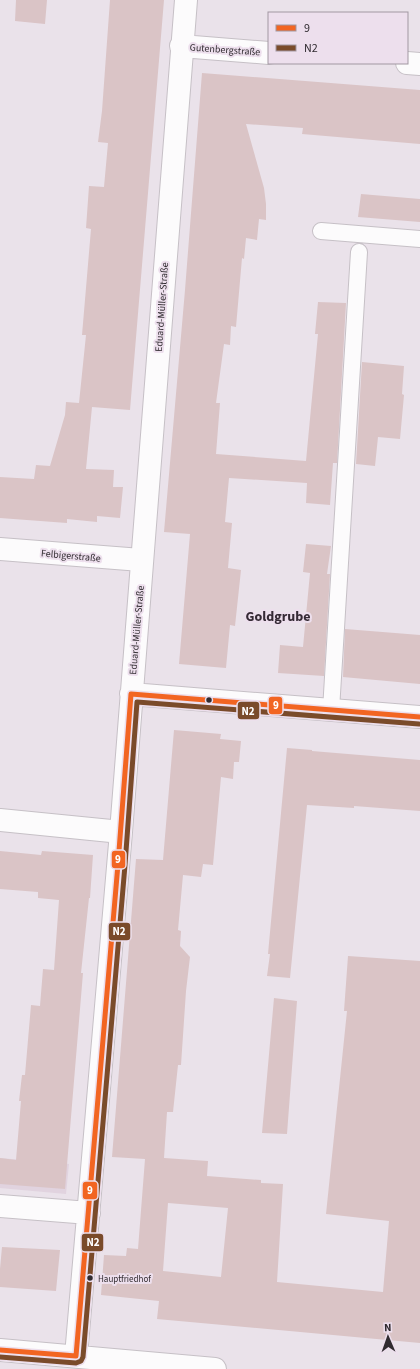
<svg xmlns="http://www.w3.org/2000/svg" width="420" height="1369" font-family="'Source Sans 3',sans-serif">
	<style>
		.industrial { fill: #e1d3df }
		.building { fill: #dac4c6; fill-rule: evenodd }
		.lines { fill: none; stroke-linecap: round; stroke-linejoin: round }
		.lane-casing { stroke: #c6c0c6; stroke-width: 18 }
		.street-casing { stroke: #c6c0c6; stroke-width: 24 }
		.lane { stroke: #fcfbfc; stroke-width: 16 }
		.street { stroke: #fcfbfc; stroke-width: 22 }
		.bus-1-casing { stroke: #eddfed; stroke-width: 8 }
		.bus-2-casing { stroke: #eddfed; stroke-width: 8 }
		.bus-1 { stroke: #f26522; stroke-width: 5 }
		.bus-2 { stroke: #7a4b2a; stroke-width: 5 }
		.bus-dot { fill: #302b30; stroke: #eddfed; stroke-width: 1.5 }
		.labels { text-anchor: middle; stroke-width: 4; stroke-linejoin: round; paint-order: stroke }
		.bus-label { font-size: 9px; fill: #302b30; stroke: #eddfed; text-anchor: start }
		.street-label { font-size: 10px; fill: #302b30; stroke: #eddfed }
		.district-label { font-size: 14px; font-weight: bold; fill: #352a35; stroke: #eddfed }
		.line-badge { stroke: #eddfed; stroke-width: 1.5 }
		.badge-label { font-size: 11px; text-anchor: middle; font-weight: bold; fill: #fff }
	</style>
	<rect width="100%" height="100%" fill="#eae2ea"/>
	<path class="industrial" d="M 0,1158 L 69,1164 L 66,1194 L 0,1188 Z"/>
	<path class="building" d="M 16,0 L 47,0 L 45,24 L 15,21 Z
		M 110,0 L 164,0 L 130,410 L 92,407 L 86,469 L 114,470 L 113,487 L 123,487 L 120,518 L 97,516 L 97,522 L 67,519 L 67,523 L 0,518 L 0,477 L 34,479 L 36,465 L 50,466 L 65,415 L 66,402 L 79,403 L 86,335 L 82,335 L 91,229 L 86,228 L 89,186 L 104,187 L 108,143 L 98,142 L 102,111 Z
		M 202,73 L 420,90 L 420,144 L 302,134 L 303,128 L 246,124 L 264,188 L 266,204 L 266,220 L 259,219 L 257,240 L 246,238 L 244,259 L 242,258 L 236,327 L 231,326 L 230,345 L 224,344 L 216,403 L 220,403 L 216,454 L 306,461 L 318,334 L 315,334 L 318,302 L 346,303 L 337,463 L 333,463 L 330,505 L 306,503 L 307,483 L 229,478 L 225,522 L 232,523 L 228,568 L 241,570 L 235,626 L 230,625 L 226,668 L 179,664 L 190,534 L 164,532 L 185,290 Z
		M 361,194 L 420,199 L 420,222 L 358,217 Z
		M 362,362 L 404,366 L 402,394 L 404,395 L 400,439 L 378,437 L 375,466 L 356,464 Z
		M 306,544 L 331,546 L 327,574 L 330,574 L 324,676 L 278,673 L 280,645 L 303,647 L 310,573 L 303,572 Z
		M 345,629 L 420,635 L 420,684 L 343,677 Z
		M 174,730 L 221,734 L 220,739 L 241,741 L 239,762 L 234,762 L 233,779 L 221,777 L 213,865 L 203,864 L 201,877 L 183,875 L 178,930 L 181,931 L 180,946 L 190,957 L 186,991 L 181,1065 L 178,1065 L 173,1112 L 167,1112 L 164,1158 L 208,1161 L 207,1176 L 261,1180 L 261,1183 L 283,1184 L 277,1282 L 383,1292 L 389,1221 L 326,1214 L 347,1011 L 344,1011 L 348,956 L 420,961 L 420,1343 L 157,1319 L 159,1301 L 101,1295 L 104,1255 L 126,1256 L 127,1248 L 138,1249 L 145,1159 L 112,1157 L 136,859 L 163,860 ZM 168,1203 L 228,1208 L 221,1277 L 163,1271 Z
		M 287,748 L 312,750 L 312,751 L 420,760 L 420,811 L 354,806 L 354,808 L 307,805 L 290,978 L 267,976 L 270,954 L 268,954 Z
		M 0,851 L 41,855 L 42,851 L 93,855 L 90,898 L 89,898 L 81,973 L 83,973 L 65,1189 L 0,1184 L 0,1158 L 16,1160 L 21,1101 L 19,1101 L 22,1075 L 25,1075 L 31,1005 L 40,1006 L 43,969 L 54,970 L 59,900 L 38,898 L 38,892 L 0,889 Z
		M 274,998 L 297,1001 L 287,1134 L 262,1133 Z
		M 2,1247 L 60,1250 L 56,1291 L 0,1287 L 0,1269 Z"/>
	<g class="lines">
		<defs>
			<path id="lane" d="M 321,231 L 420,239
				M 331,710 L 359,252"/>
			<path id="street" d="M 181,46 L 269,53
				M 407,63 L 420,64
				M 0,549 L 141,560
				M 131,694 L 420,717
				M 0,820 L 121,832
				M 0,1206 L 89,1213
				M 0,1350 L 215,1369
				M 76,1356 L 121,832 L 186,0"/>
		</defs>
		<use href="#lane" class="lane-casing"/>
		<use href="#street" class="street-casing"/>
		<use href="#lane" class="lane"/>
		<use href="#street" class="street"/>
		<defs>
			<path id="bus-1" d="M 131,694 L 420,717
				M 0,1350 L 76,1356
				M 76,1356 L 118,864 L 131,694"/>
			<path id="bus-2" d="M 0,1357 L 76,1363 L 81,1361 L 83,1357 L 125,865 L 137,702 L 419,724"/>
		</defs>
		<use href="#bus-1" class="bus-1-casing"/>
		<use href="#bus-2" class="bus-2-casing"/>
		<use href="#bus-1" class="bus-1"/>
		<use href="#bus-2" class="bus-2"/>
	</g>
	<g class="bus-dot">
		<circle cx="209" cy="700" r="3.5"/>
		<circle cx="90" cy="1278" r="3.5"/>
	</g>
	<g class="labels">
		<g class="bus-label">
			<text x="98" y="1282">Hauptfriedhof</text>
		</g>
		<g class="street-label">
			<text transform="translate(225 49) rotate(4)" y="4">Gutenbergstraße</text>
			<text transform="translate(161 307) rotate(-86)" y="4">Eduard-Müller-Straße</text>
			<text transform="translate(71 555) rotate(5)" y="4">Felbigerstraße</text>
			<text transform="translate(136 630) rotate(-85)" y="4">Eduard-Müller-Straße</text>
		</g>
		<g class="district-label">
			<text x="278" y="621">Goldgrube</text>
		</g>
	</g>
	<g class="line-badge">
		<rect x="268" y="696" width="15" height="19" rx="4" fill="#f26522"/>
		<rect x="237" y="701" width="23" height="19" rx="4" fill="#7a4b2a"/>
		<rect x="111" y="850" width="15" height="19" rx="4" fill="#f26522"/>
		<rect x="108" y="922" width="23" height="19" rx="4" fill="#7a4b2a"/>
		<rect x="82" y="1181" width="16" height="19" rx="4" fill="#f26522"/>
		<rect x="81" y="1233" width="23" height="19" rx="4" fill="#7a4b2a"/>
	</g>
	<g class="badge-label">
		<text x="276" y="709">9</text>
		<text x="248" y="715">N2</text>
		<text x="118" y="863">9</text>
		<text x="119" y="935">N2</text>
		<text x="90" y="1194">9</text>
		<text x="93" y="1246">N2</text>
	</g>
	<rect x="268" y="12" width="140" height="52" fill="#eddfed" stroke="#a197a1"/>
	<rect x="276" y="25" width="20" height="6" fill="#f26522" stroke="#a197a1"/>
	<text x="304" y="32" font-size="12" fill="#302b30">9</text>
	<rect x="276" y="45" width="20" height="6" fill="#7a4b2a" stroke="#a197a1"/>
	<text x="304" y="52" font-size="12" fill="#302b30">N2</text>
	<g transform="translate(388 1337) rotate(358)" stroke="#eddfed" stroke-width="3" paint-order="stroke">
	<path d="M0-3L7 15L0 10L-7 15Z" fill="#302b30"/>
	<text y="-6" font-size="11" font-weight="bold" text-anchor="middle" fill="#302b30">N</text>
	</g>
</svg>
